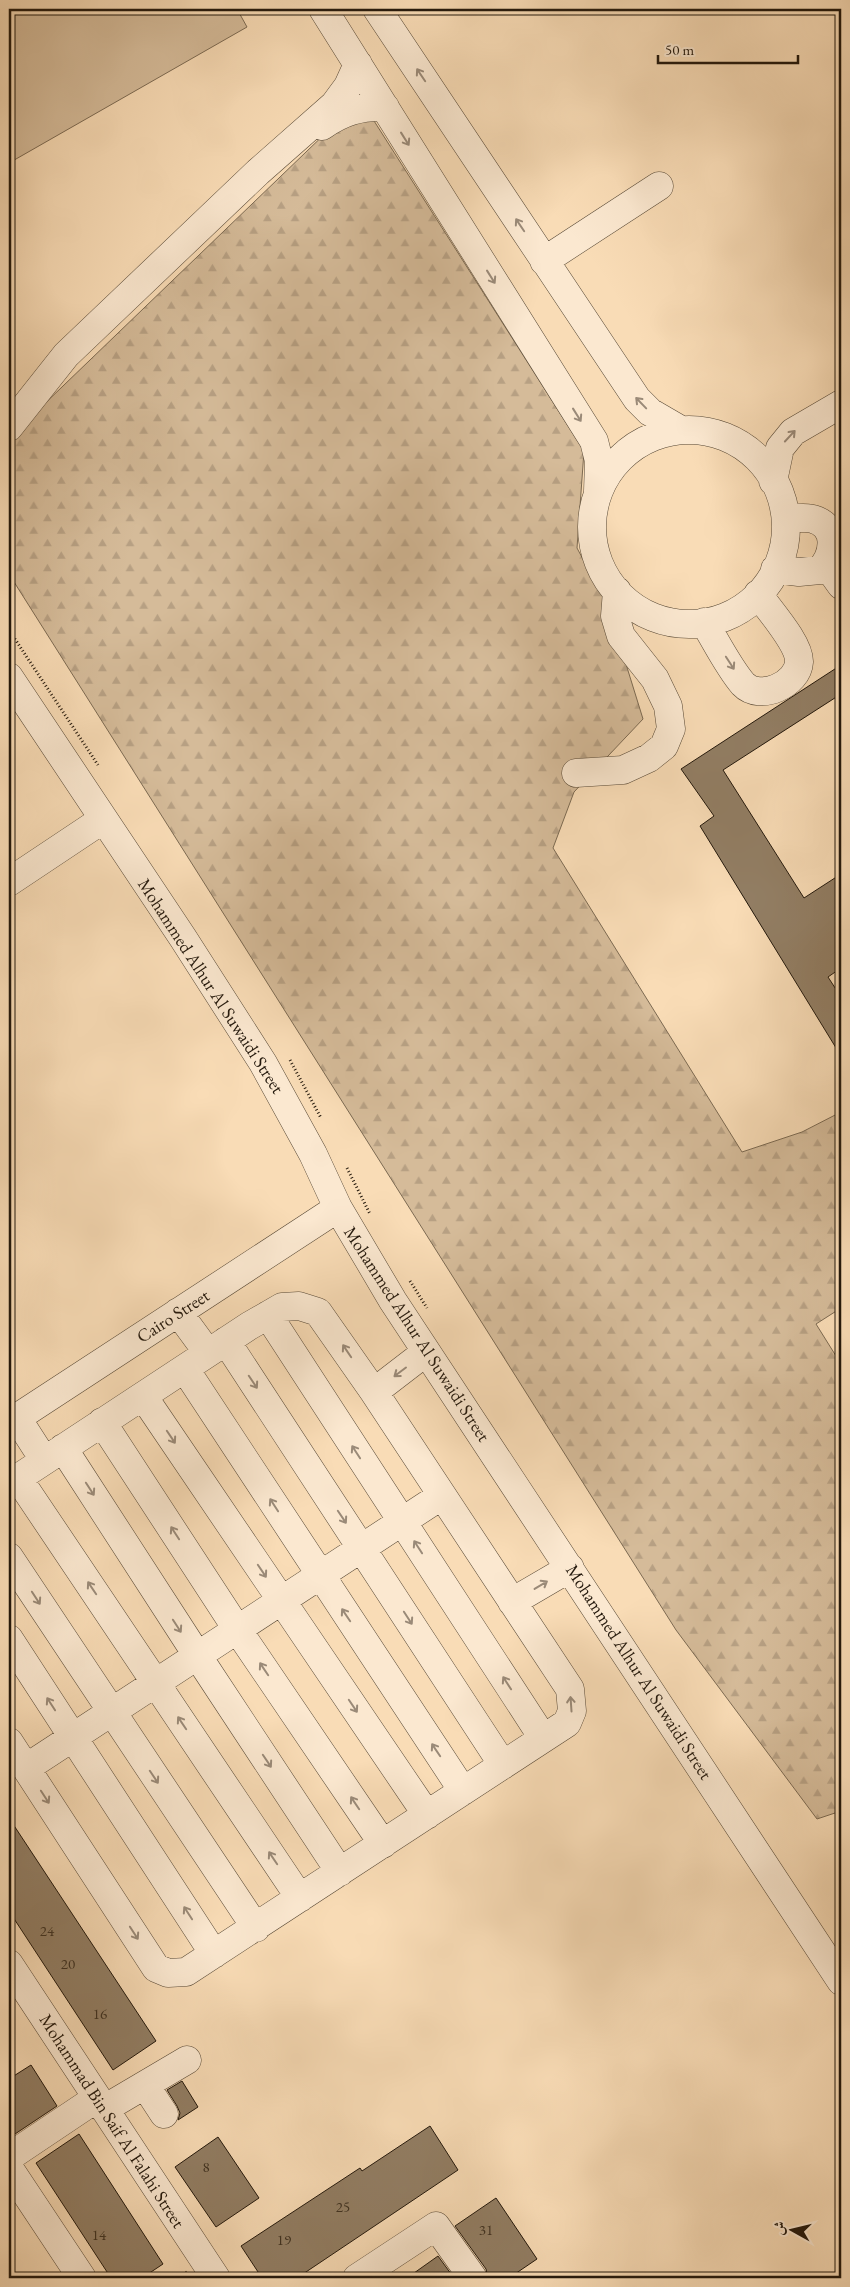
<svg xmlns="http://www.w3.org/2000/svg" width="850" height="2287" font-family="'EB Garamond',Amiri,serif">
	<style>
		.forest { fill: url(#forest-firs); stroke: #7c6a52 }
		.pitch { fill: #d5bb99; stroke: #7c6a52 }
		.building { fill: #927e64; stroke: #23180c }
		.lines { fill: none; stroke-linecap: round; stroke-linejoin: round }
		.minor-casing { stroke: #584936; stroke-width: 29 }
		.path { stroke: #23180c; stroke-width: 3; stroke-dasharray: 1 2.5; stroke-linecap: butt }
		.minor { stroke: #fbe8d0; stroke-width: 28 }
		.oneway { stroke: #9a8a78 }
		.labels { text-anchor: middle; stroke-width: 4.5; stroke-linejoin: round; paint-order: stroke }
		.number-label { font-size: 15px; fill: #3f3222 }
		.street-label { font-size: 18px; fill: #23180c; stroke: #fbe8d0 }
	</style>
	<defs>
		<pattern id="forest-firs" width="22" height="20" patternUnits="userSpaceOnUse" patternTransform="scale(1.25)"><rect width="22" height="20" fill="#d5bb99"/><path d="M5 1l3.5 6h-7zM16 11l3.5 6h-7z" fill="#b7a083"/></pattern>
	</defs>
	<rect width="100%" height="100%" fill="#f9dcb6"/>
	<filter id="stains"><feTurbulence type="fractalNoise" baseFrequency=".004" numOctaves="4"/><feColorMatrix values="0 0 0 0 .2 0 0 0 0 .09 0 0 0 0 .02 0 0 0 .5 -.17"/></filter>
	<radialGradient id="worn" r=".72"><stop offset=".6" stop-color="#630" stop-opacity="0"/><stop offset="1" stop-color="#630" stop-opacity=".3"/></radialGradient>
	<path class="forest" d="M 369,113 L 584,451 L 577,548 L 608,606 L 643,719 L 574,792 L 553,848 L 742,1152 L 802,1132 L 841,1112 L 841,1308 L 816,1324 L 841,1364 L 841,1811 L 817,1819 L 676,1630 L 9,574 L 9,438 L 333,126 Z"/>
	<path class="pitch" d="M 9,9 L 237,9 L 247,27 L 9,163 Z"/>
	<path class="building" d="M 841,665 L 841,694 L 723,770 L 804,898 L 841,874 L 841,968 L 828,977 L 841,997 L 841,1056 L 700,826 L 714,816 L 681,769 Z
		M 9,1818 L 156,2041 L 113,2070 L 9,1911 Z
		M 31,2065 L 57,2106 L 9,2138 L 9,2079 Z
		M 182,2081 L 198,2107 L 178,2120 L 180,2113 L 177,2106 L 167,2090 Z
		M 430,2126 L 458,2170 L 297,2278 L 262,2278 L 241,2246 L 360,2168 L 362,2171 Z
		M 79,2134 L 163,2264 L 142,2278 L 111,2278 L 36,2163 Z
		M 218,2137 L 259,2198 L 216,2227 L 175,2167 Z
		M 496,2198 L 537,2259 L 509,2278 L 488,2278 L 486,2269 L 455,2226 Z
		M 438,2256 L 454,2278 L 407,2278 Z"/>
	<g class="lines">
		<defs>
			<path id="minor" d="M 323,9 L 594,441 L 599,461 L 598,491
				M 377,9 L 637,399 L 650,412 L 681,430
				M 322,126 C 342,112 360,106 385,107
				M 544,261 L 659,186
				M 9,427 L 66,355 L 258,172 L 334,105 L 348,86 L 358,64
				M592 527a97 97 0 1 1 194 0a97 97 0 1 1-194 0Z
				M 773,481 L 780,448 L 793,432 L 841,404
				M 826,564 L 841,585
				M 775,569 L 799,572 L 820,570 C 835,554 838,526 813,519 C 805,517 794,518 786,518
				M 704,622 C 715,640 729,668 743,684 C 760,702 798,684 799,662 C 800,644 769,610 758,594
				M 9,677 L 183,938 L 263,1063 L 313,1154 L 338,1208 L 393,1301 L 841,1981
				M 576,773 L 623,770 L 649,758 L 664,746 L 671,729 L 668,706 L 655,679 L 621,636 L 615,616 L 617,591
				M 9,882 L 102,820
				M 178,1312 L 208,1353
				M 268,1315 L 543,1738
				M 226,1341 L 503,1765
				M 185,1369 L 463,1791
				M 374,1392 L 426,1352
				M 143,1396 L 427,1815
				M 17,1418 L 44,1460
				M 102,1422 L 237,1629 L 383,1844
				M 9,1423 L 338,1208
				M 63,1448 L 197,1655 L 340,1872
				M 18,1478 L 300,1898
				M 9,1484 L 249,1326 L 282,1307 L 299,1306 L 318,1312 L 374,1392 L 570,1689 L 572,1711 L 567,1723 L 186,1972 L 168,1973 L 156,1968 L 9,1742
				M 9,1557 L 256,1928
				M 512,1602 L 570,1568
				M 9,1639 L 214,1954
				M 26,1768 L 441,1496
				M 9,1964 L 216,2278
				M 145,2085 L 164,2114
				M 104,2109 L 187,2060
				M 9,2157 L 97,2098
				M 9,2168 L 82,2278
				M 357,2278 L 436,2226 L 473,2278"/>
		</defs>
		<use href="#minor" class="minor-casing"/>
		<path class="path" d="M 9,630 L 98,765
			M 290,1060 L 321,1118
			M 347,1168 L 370,1214
			M 410,1281 L 427,1308
			M 177,2278 L 187,2272"/>
		<use href="#minor" class="minor"/>
	</g>
	<defs><path id="oneway-shaft" d="M-6 0H5M1.5-3L5.5 0L1.5 3" fill="none" stroke-width="1.6" stroke-linecap="round" stroke-linejoin="round" transform="scale(1.25)"/></defs>
	<g class="oneway">
		<use href="#oneway-shaft" transform="translate(421 75) rotate(-124)"/>
		<use href="#oneway-shaft" transform="translate(405 139) rotate(58)"/>
		<use href="#oneway-shaft" transform="translate(520 225) rotate(-124)"/>
		<use href="#oneway-shaft" transform="translate(491 277) rotate(58)"/>
		<use href="#oneway-shaft" transform="translate(641 403) rotate(-134)"/>
		<use href="#oneway-shaft" transform="translate(577 415) rotate(58)"/>
		<use href="#oneway-shaft" transform="translate(790 436) rotate(-47)"/>
		<use href="#oneway-shaft" transform="translate(730 663) rotate(57)"/>
		<use href="#oneway-shaft" transform="translate(347 1351) rotate(-124)"/>
		<use href="#oneway-shaft" transform="translate(400 1372) rotate(143)"/>
		<use href="#oneway-shaft" transform="translate(253 1382) rotate(56)"/>
		<use href="#oneway-shaft" transform="translate(171 1437) rotate(56)"/>
		<use href="#oneway-shaft" transform="translate(356 1452) rotate(-123)"/>
		<use href="#oneway-shaft" transform="translate(90 1489) rotate(57)"/>
		<use href="#oneway-shaft" transform="translate(274 1505) rotate(-123)"/>
		<use href="#oneway-shaft" transform="translate(342 1517) rotate(56)"/>
		<use href="#oneway-shaft" transform="translate(175 1533) rotate(-123)"/>
		<use href="#oneway-shaft" transform="translate(418 1547) rotate(-123)"/>
		<use href="#oneway-shaft" transform="translate(262 1571) rotate(56)"/>
		<use href="#oneway-shaft" transform="translate(541 1585) rotate(-31)"/>
		<use href="#oneway-shaft" transform="translate(92 1588) rotate(-124)"/>
		<use href="#oneway-shaft" transform="translate(36 1598) rotate(57)"/>
		<use href="#oneway-shaft" transform="translate(346 1615) rotate(-124)"/>
		<use href="#oneway-shaft" transform="translate(408 1618) rotate(57)"/>
		<use href="#oneway-shaft" transform="translate(177 1626) rotate(57)"/>
		<use href="#oneway-shaft" transform="translate(264 1669) rotate(-124)"/>
		<use href="#oneway-shaft" transform="translate(507 1683) rotate(-123)"/>
		<use href="#oneway-shaft" transform="translate(51 1704) rotate(-123)"/>
		<use href="#oneway-shaft" transform="translate(571 1704) rotate(-94)"/>
		<use href="#oneway-shaft" transform="translate(353 1706) rotate(56)"/>
		<use href="#oneway-shaft" transform="translate(182 1723) rotate(-124)"/>
		<use href="#oneway-shaft" transform="translate(436 1750) rotate(-124)"/>
		<use href="#oneway-shaft" transform="translate(267 1761) rotate(56)"/>
		<use href="#oneway-shaft" transform="translate(154 1777) rotate(56)"/>
		<use href="#oneway-shaft" transform="translate(45 1797) rotate(57)"/>
		<use href="#oneway-shaft" transform="translate(355 1803) rotate(-124)"/>
		<use href="#oneway-shaft" transform="translate(273 1858) rotate(-124)"/>
		<use href="#oneway-shaft" transform="translate(188 1913) rotate(-123)"/>
		<use href="#oneway-shaft" transform="translate(134 1933) rotate(57)"/>
	</g>
	<g class="labels">
		<g class="number-label">
			<text x="47" y="1936">24</text>
			<text x="68" y="1969">20</text>
			<text x="100" y="2019">16</text>
			<text x="206" y="2172">8</text>
			<text x="343" y="2212">25</text>
			<text x="486" y="2235">31</text>
			<text x="99" y="2240">14</text>
			<text x="284" y="2245">19</text>
		</g>
		<g class="street-label">
			<text transform="translate(211 986) rotate(57)" y="6">Mohammed Alhur Al Suwaidi Street</text>
			<text transform="translate(173 1316) rotate(-33)" y="6">Cairo Street</text>
			<text transform="translate(417 1334) rotate(57)" y="6">Mohammed Alhur Al Suwaidi Street</text>
			<text transform="translate(639 1672) rotate(57)" y="6">Mohammed Alhur Al Suwaidi Street</text>
			<text transform="translate(112 2121) rotate(57)" y="6">Mohammad Bin Saif Al Falahi Street</text>
		</g>
	</g>
	<rect width="850" height="2287" fill="none" stroke="#f9dcb6" stroke-width="30"/>
	<rect x="10" y="10" width="830" height="2267" fill="none" stroke="#23180c" stroke-width="2.5"/>
	<rect x="15" y="15" width="820" height="2257" fill="none" stroke="#23180c"/>
	<g transform="translate(792 2230) rotate(278)" stroke="#fbe8d0" stroke-width="4" paint-order="stroke">
	<path d="M0-4L9 19L0 12L-9 19Z" fill="#23180c"/>
	<text y="-8" font-size="14" font-weight="bold" text-anchor="middle" fill="#23180c">ش</text>
	</g>
	<path d="M658 55v8h140v-8" fill="none" stroke="#23180c" stroke-width="2.5"/>
	<text x="665" y="55" font-size="15" fill="#23180c" stroke="#fbe8d0" stroke-width="4" paint-order="stroke">50 m</text>
	<rect width="100%" height="100%" filter="url(#stains)"/>
	<rect width="100%" height="100%" fill="url(#worn)"/>
</svg>
